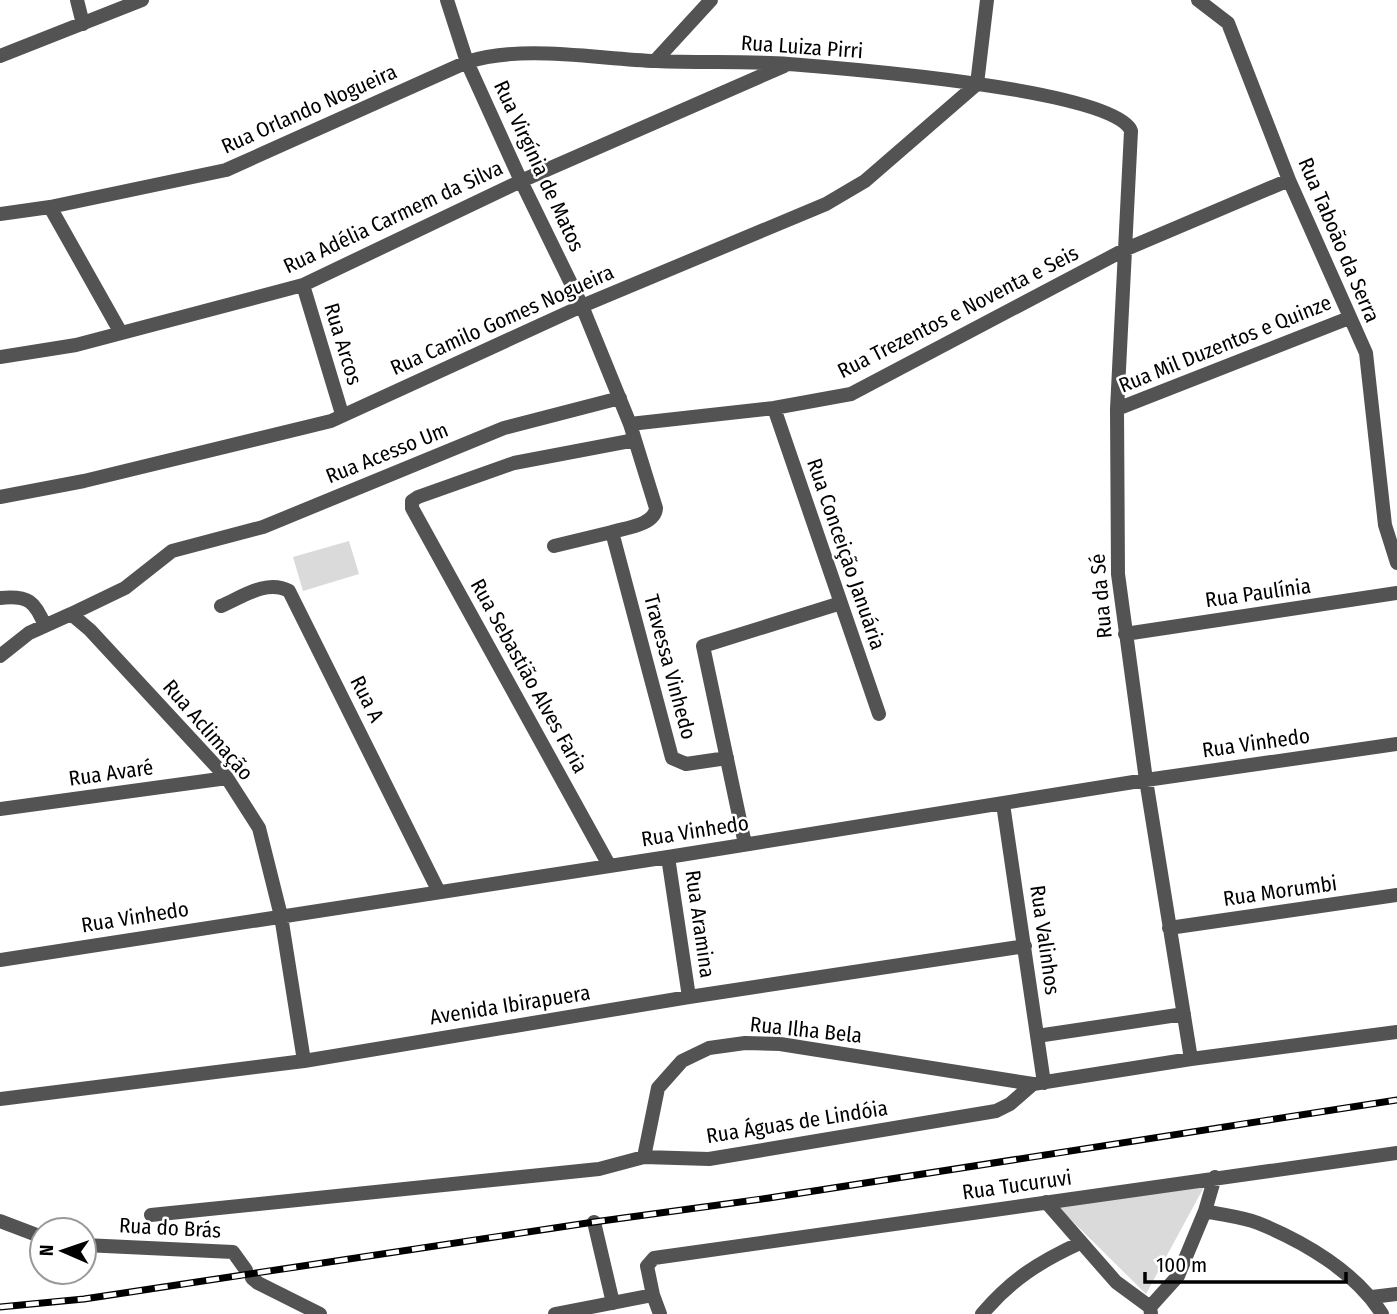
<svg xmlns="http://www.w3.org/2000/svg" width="1397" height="1314" font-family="'Fira Sans Condensed',sans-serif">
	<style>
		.green { fill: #dadada }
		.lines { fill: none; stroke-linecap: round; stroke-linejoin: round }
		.street { stroke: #535353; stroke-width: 14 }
		.rail-casing { stroke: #000; stroke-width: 7 }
		.rail { stroke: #fff; stroke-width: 4.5; stroke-dasharray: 13; stroke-linecap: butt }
		.labels { text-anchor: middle; stroke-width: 5; stroke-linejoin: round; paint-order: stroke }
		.street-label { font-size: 21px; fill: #000; stroke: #fff }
	</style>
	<rect width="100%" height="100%" fill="#fff"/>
	<path class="green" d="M 349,541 L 359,574 L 303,591 L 293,557 Z
		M 1204,1187 L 1146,1294 L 1057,1206 Z"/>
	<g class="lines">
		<path class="street" d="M 77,0 L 83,24
			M 447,0 L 467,62 L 521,181 L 582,306 L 630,424 L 656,508 C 655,525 625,528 612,532 L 672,758 L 686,764 L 727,758
			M 1198,0 L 1228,23 L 1289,180 L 1366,353 L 1385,525 L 1397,563
			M 0,56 L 142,0
			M 655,61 L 711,0
			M 50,207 L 121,333
			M 0,214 L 50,207 L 226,170 L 467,62 C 523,44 597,59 656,61 C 700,63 745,61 789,64 C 838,68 1118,89 1131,131 L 1117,409 L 1118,574 L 1146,780 L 1191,1059
			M 303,285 L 342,414
			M 0,357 L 76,345 L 303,285 L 521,181 L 784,66
			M 774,408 L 879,714
			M 1117,409 L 1349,318
			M 630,424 L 774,408 L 851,394 L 1124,250 L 1289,180
			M 0,497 L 84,481 L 331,421 L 582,306 L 826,204 L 865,181 L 977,84 L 987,0
			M 554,546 L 612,532
			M 0,598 C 28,595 35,601 45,626
			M 221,606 C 242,597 267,579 289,591 L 439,892
			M 71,614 L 125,588 L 172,551 L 263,527 L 504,428 L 620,398
			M 1125,634 L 1397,593
			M 0,656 L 29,633 L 71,614 L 90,630 L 227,778 L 259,828 L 281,916 L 304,1061
			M 1003,804 L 1044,1083
			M 0,809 L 227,778
			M 745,844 L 703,646 L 841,603
			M 668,857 L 689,997
			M 609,865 L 412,508 L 412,501 L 418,497 L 514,463 L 635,440
			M 1169,928 L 1397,895
			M 0,960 L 668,857 L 1146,780 L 1397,744
			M 1037,1036 L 1184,1014
			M 0,1099 L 304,1061 L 689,997 L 1025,946
			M 644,1157 L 658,1088 L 682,1061 L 709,1048 L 745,1043 L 780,1044 L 1033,1084
			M 1046,1202 L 1116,1282 L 1150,1307
			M 1205,1211 C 1222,1215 1242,1217 1258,1223 C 1303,1241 1356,1272 1382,1314
			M 151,1215 L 599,1169 L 644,1157 L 709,1159 L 996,1111 L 1010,1104 L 1033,1084 L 1191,1059 L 1397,1032
			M 0,1221 L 42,1237
			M 594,1222 L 613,1303
			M 84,1245 L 233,1252 L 246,1270
			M 252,1278 L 258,1283 L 320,1314
			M 1372,1297 L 1397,1294
			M 555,1314 L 653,1295
			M 660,1314 L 653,1295 L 647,1266 L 654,1258 L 1397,1153
			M 982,1314 C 1012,1279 1039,1262 1080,1243
			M 1151,1314 L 1150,1307 L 1178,1276 L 1205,1211 L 1215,1177"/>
		<defs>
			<path id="rail" d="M 0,1307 L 84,1299 L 594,1222 L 769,1198 L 1397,1100"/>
		</defs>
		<use href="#rail" class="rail-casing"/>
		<use href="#rail" class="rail"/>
	</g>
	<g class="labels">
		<g class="street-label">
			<text transform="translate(802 47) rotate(4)" y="7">Rua Luiza Pirri</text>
			<text transform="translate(309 109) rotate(-24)" y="7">Rua Orlando Nogueira</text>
			<text transform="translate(539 166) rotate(65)" y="7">Rua Virgínia de Matos</text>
			<text transform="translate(393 217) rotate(-25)" y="7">Rua Adélia Carmem da Silva</text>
			<text transform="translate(1339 240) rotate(67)" y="7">Rua Taboão da Serra</text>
			<text transform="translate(958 312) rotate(-27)" y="7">Rua Trezentos e Noventa e Seis</text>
			<text transform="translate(502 320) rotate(-24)" y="7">Rua Camilo Gomes Nogueira</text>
			<text transform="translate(343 344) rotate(73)" y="7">Rua Arcos</text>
			<text transform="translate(1225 344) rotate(-22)" y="7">Rua Mil Duzentos e Quinze</text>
			<text transform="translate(387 453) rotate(-22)" y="7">Rua Acesso Um</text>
			<text transform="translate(846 554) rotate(71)" y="7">Rua Conceição Januária</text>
			<text transform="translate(1258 593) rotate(-8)" y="7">Rua Paulínia</text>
			<text transform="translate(1101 596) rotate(-95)" y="7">Rua da Sé</text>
			<text transform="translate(670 667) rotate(75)" y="7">Travessa Vinhedo</text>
			<text transform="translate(529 676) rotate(61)" y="7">Rua Sebastião Alves Faria</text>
			<text transform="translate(367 699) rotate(63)" y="7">Rua A</text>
			<text transform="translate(208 730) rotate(49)" y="7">Rua Aclimação</text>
			<text transform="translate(1256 743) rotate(-8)" y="7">Rua Vinhedo</text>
			<text transform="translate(111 773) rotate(-8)" y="7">Rua Avaré</text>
			<text transform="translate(695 831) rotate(-9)" y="7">Rua Vinhedo</text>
			<text transform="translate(1280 891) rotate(-8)" y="7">Rua Morumbi</text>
			<text transform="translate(135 917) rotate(-9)" y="7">Rua Vinhedo</text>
			<text transform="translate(700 924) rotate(82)" y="7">Rua Aramina</text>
			<text transform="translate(1045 940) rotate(82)" y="7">Rua Valinhos</text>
			<text transform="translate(510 1005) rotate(-9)" y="7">Avenida Ibirapuera</text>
			<text transform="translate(806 1030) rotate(6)" y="7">Rua Ilha Bela</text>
			<text transform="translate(797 1122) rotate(-9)" y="7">Rua Águas de Lindóia</text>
			<text transform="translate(1017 1185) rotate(-8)" y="7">Rua Tucuruvi</text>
			<text transform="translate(170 1228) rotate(3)" y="7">Rua do Brás</text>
		</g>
	</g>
	<g transform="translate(63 1251) rotate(272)"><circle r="33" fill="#ffffff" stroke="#999999" stroke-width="2"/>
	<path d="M0-5L12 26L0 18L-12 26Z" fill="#000000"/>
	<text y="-10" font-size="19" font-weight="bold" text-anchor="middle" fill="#000000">N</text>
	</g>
	<path d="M1145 1272v10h201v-10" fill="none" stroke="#000000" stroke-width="3.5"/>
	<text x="1156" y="1272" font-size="21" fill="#000000" stroke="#ffffff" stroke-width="5" paint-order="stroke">100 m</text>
</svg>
